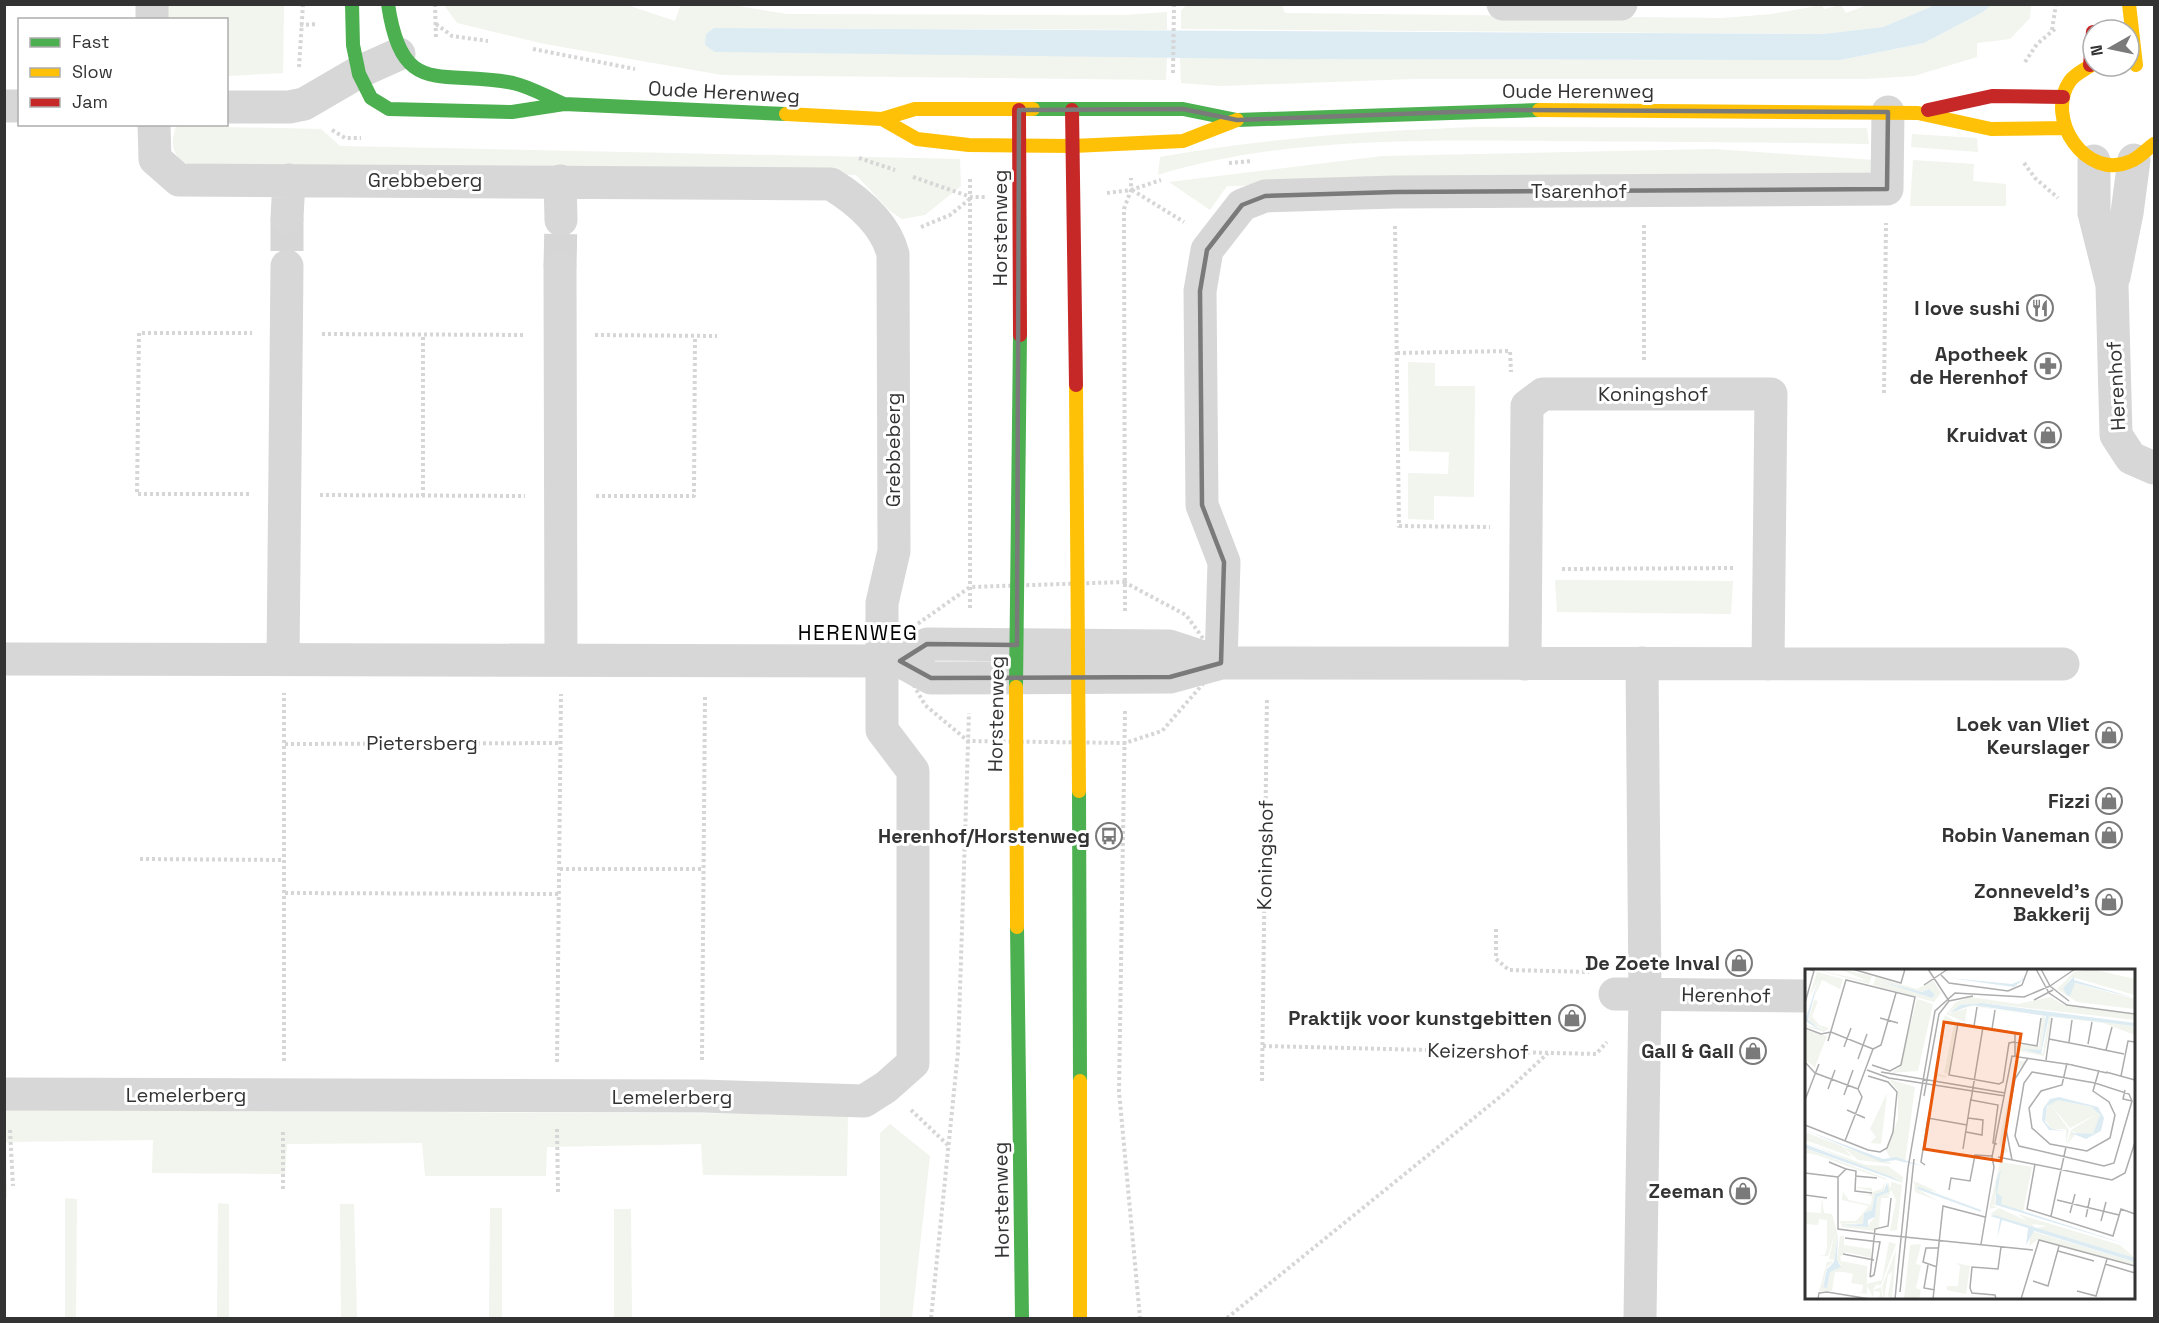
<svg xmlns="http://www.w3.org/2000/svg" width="2159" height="1323" font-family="'Space Grotesk',sans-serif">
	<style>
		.green { fill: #f1f5ed }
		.water { fill: #ddebf3 }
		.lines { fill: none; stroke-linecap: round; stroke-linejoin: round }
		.street-tunnel { stroke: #d6d6d6; stroke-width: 33; stroke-dasharray: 33 16; stroke-linecap: butt }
		.path { stroke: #d6d6d6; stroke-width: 4; stroke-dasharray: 3 3; stroke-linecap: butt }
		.street { stroke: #d7d7d7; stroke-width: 33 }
		.fast { stroke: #4caf50; stroke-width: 14 }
		.slow { stroke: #ffc107; stroke-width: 14 }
		.jam { stroke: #c62828; stroke-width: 14 }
		.marked { fill: none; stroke: #7a7a7a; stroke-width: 4.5; stroke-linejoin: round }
		.labels { text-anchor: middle; stroke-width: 6; stroke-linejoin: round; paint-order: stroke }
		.street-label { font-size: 20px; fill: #333; stroke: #fff }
		.poi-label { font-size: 20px; font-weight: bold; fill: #333; stroke: #fff; text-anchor: end }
		.neighbourhood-label { font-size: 21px; letter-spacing: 1.5px; fill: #000; stroke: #fff }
		.inset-road { fill: none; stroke: #adadad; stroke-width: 1.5 }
		.view { fill: #e8590c; fill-opacity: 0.15; stroke: #e8590c; stroke-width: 3 }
		.inset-edge { fill: none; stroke: #333; stroke-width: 3 }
	</style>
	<rect width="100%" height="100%" fill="#fff"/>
	<path class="green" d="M 681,4 L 732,5 L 787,14 L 1126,15 L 1167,12 L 1167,30 L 714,28 L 1088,55 L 1167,57 L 1166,80 L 722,75 L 545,44 L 457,23 L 444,5 L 627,5 L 675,21 Z
		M 1187,4 L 1282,5 L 1285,13 L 1723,18 L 1772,14 L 1822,5 L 1824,9 L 1841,5 L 1846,13 L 1867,5 L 1935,5 L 1883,27 L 1823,34 L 1181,29 L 1181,11 Z
		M 168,5 L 284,5 L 283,73 L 227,76 L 226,20 L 168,20 Z
		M 1991,5 L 2031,5 L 2030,18 L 2010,39 L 1977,43 L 1977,57 L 1914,76 L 1865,79 L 1412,79 L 1220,86 L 1181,83 L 1180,56 L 1265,59 L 1841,60 L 1924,43 L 1983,12 Z
		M 176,126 L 321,129 L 340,146 L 960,159 L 961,186 L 925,215 L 902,219 L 890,211 L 856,175 L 260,172 C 237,171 176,177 173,145 C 172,139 175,131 176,126 Z
		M 1477,127 L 1867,128 L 1869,144 C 1763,142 1657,142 1551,141 C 1425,140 1280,137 1158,175 L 1160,157 C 1265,138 1370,131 1477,127 Z
		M 1912,134 L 1977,138 L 1978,152 L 1911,147 Z
		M 1713,149 L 1875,160 L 1871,179 L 1227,186 L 1210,210 L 1169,182 L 1383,156 Z
		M 1913,160 L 1974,164 L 1973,181 L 2006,184 L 2006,206 L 1910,206 Z
		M 1408,362 L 1435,363 L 1435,386 L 1475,386 L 1474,497 L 1434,496 L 1434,520 L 1408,519 L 1408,473 L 1448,474 L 1449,452 L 1409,451 Z
		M 1555,580 L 1733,581 L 1731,614 L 1557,612 Z
		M 5,1110 L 848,1114 L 847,1176 L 703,1175 L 701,1144 L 547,1147 L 546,1176 L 425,1176 L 422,1143 L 287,1144 L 285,1174 L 152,1173 L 153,1140 L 6,1142 L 7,1198 L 5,1198 Z
		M 890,1124 L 930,1156 L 912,1318 L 880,1318 L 880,1133 Z
		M 65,1198 L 77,1199 L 76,1318 L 65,1318 Z
		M 218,1203 L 229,1204 L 229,1318 L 217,1318 Z
		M 340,1204 L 354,1204 L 357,1318 L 341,1318 Z
		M 490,1208 L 502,1208 L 502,1318 L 489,1318 Z
		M 614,1209 L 631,1209 L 632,1318 L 614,1318 Z"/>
	<path class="water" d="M 1935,5 L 1991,5 L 1983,12 L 1924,43 L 1841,60 L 1265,59 L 715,52 L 705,45 L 706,34 L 714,28 L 1823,34 L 1883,27 Z"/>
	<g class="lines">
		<path class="street-tunnel" d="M 287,218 L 287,266
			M 560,267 L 561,220"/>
		<path class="path" d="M 435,4 L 436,39
			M 436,24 L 452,36 L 488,41
			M 300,25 L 318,24
			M 2052,30 L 2056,4
			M 533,49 L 635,69
			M 2025,62 L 2037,44 L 2056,28
			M 299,67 L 303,4
			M 1173,73 L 1174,4
			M 332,130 L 345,138 L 361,138
			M 859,158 L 895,170
			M 1229,163 L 1252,161
			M 2024,163 L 2035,178 L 2058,198
			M 913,177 L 971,197 L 986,197
			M 970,179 L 970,609
			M 1132,190 L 1184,222
			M 1107,193 L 1131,190 L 1161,180
			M 1395,226 L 1399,526 L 1490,527
			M 921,227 L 950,215 L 971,198
			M 322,334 L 525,335
			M 595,335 L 717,336
			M 1397,353 L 1510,351 L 1511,372
			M 1644,360 L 1644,224
			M 1884,393 L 1886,223
			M 249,494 L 137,494 L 139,333 L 252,333
			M 320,495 L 525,496
			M 423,496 L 423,334
			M 596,496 L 694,496 L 695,336
			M 1562,569 L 1734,568
			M 1124,582 L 1186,615 L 1221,663 L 1162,731 L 1125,743 L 968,741 L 925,705 L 900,661 L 916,625 L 970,587 Z
			M 1125,611 L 1124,209 L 1131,190 L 1131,178
			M 1125,711 L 1119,1091 L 1140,1318
			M 285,744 L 561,743
			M 140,859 L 284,860
			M 560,869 L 704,869
			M 285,893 L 559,894
			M 1496,929 L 1496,959 L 1509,970 L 1589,972
			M 1263,1046 L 1596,1054 L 1607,1042
			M 702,1060 L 705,695
			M 284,1061 L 284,693
			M 557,1062 L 561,694
			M 1262,1081 L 1267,697
			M 911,1110 L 949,1146
			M 557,1129 L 558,1192
			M 10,1130 L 13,1186
			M 283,1189 L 283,1131
			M 931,1318 L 958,1052 L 969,713
			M 1227,1318 L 1506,1092 L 1548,1053"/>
		<path class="street" d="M 152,4 L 152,20
			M 1503,4 L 1621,4
			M 4,106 L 20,106
			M 226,107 L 289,107 L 304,104 L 359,72 L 399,54
			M 2094,161 L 2094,213 L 2112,285 L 2116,435 L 2131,458 L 2154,468
			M 560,181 L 561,220
			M 287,218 L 289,180
			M 560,267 L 561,660
			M 2114,277 L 2127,213 L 2134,160
			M 4,659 L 900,661 L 931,678 L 1170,677 L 1221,663 L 2063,664
			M 283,659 L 287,266
			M 900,661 L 927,644 L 1169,646 L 1221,663
			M 1221,663 L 1224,562 L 1202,505 L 1200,291 L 1207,250 L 1242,205 L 1265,196 L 1395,192 L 1887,189 L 1888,112
			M 1525,664 L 1527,406 L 1543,394 L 1771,394 L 1768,664
			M 1615,994 L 1806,996
			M 4,1094 L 702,1096 L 864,1101 L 886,1087 L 913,1063 L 913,771 L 882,730 L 882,603 L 894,551 L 893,254 C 885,223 857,200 831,184 L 179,180 L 155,159 L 154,124
			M 1640,1318 L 1645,994 L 1642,663"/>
		<path class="fast" d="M 352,4 L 353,45 L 359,74 L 371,98 L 389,109 L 512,112 L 564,104 L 786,114
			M 388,4 C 402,99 439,69 513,83 C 531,87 547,97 564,104
			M 1033,109 L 1183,109 L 1237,120 L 1539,110
			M 1016,687 L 1020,335
			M 1079,791 L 1080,1081
			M 1017,927 L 1022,1318"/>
		<path class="slow" d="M 2129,4 L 2136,65
			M 2093,64 C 2086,69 2075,74 2070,81 C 2044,118 2086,182 2131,161 C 2139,158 2147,149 2154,144
			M 1539,110 L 1918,113 L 1991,129 L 2063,128
			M 786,114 L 882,119 L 915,109 L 1033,109
			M 882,119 L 917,139 L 969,145 L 1073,146 L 1183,141 L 1237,120
			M 1076,385 L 1079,791
			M 1016,687 L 1017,927
			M 1080,1081 L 1080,1318"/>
		<path class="jam" d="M 2090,65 L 2093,32
			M 1019,110 L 1020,335
			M 1072,110 L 1076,385
			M 1928,110 L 1992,96 L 2063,97"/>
	</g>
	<path class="marked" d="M 1183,109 L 1237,120 L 1508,110 L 1888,112 L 1887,189 L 1395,192 L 1265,196 L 1242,205 L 1207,250 L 1200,291 L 1202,505 L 1224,562 L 1221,663 L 1170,677 L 931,678 L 900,661 L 927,644 L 1017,645 L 1019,110 Z"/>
	<defs>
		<symbol id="restaurant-ring" viewBox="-11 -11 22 22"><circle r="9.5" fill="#fff" stroke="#7a7a7a" stroke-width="1.5"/><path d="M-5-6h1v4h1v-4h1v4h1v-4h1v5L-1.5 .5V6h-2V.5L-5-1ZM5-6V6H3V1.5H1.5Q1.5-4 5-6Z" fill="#7a7a7a"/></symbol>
		<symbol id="pharmacy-ring" viewBox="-11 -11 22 22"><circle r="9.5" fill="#fff" stroke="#7a7a7a" stroke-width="1.5"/><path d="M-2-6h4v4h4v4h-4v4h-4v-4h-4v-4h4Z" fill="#7a7a7a"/></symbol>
		<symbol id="shop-ring" viewBox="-11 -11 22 22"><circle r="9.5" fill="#fff" stroke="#7a7a7a" stroke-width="1.5"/><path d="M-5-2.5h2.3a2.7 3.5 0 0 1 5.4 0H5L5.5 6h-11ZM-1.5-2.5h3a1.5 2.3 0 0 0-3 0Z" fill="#7a7a7a"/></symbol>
		<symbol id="bus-ring" viewBox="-11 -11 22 22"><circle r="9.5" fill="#fff" stroke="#7a7a7a" stroke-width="1.5"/><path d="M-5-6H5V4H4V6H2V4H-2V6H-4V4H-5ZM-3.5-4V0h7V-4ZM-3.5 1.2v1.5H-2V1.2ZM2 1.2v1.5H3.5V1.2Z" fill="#7a7a7a"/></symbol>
	</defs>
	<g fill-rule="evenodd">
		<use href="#restaurant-ring" x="2025" y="293" width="30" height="30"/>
		<use href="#pharmacy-ring" x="2033" y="351" width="30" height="30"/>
		<use href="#shop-ring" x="2033" y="420" width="30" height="30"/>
		<use href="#shop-ring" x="2094" y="720" width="30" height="30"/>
		<use href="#shop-ring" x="2094" y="786" width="30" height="30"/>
		<use href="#shop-ring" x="2094" y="820" width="30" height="30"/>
		<use href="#bus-ring" x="1094" y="821" width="30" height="30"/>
		<use href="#shop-ring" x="2094" y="887" width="30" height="30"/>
		<use href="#shop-ring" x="1724" y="948" width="30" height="30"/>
		<use href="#shop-ring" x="1557" y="1003" width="30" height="30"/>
		<use href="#shop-ring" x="1738" y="1036" width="30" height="30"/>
		<use href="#shop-ring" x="1728" y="1176" width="30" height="30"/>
	</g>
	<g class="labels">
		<g class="street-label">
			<text x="1578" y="98">Oude Herenweg</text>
			<text transform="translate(724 92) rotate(3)" y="7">Oude Herenweg</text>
			<text x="425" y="187">Grebbeberg</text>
			<text x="1579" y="198">Tsarenhof</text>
			<text transform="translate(1000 228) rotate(-90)" y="7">Horstenweg</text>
			<text transform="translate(2116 386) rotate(-93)" y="7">Herenhof</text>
			<text x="1653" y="401">Koningshof</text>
			<text transform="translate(893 450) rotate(-90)" y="7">Grebbeberg</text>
			<text transform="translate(996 714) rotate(-89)" y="7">Horstenweg</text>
			<text x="422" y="750">Pietersberg</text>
			<text transform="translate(1265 855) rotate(-89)" y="7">Koningshof</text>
			<text transform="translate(1726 995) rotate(1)" y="7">Herenhof</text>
			<text transform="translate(1478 1051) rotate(1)" y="7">Keizershof</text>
			<text x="186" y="1102">Lemelerberg</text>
			<text x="672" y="1104">Lemelerberg</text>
			<text transform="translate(1001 1200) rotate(-91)" y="7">Horstenweg</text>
		</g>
		<g class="poi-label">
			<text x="2020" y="315">I love sushi</text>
			<text x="2028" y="361">Apotheek<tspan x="2028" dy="23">de Herenhof</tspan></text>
			<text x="2028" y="442">Kruidvat</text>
			<text x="2090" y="731">Loek van Vliet<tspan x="2090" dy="23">Keurslager</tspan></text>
			<text x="2090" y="808">Fizzi</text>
			<text x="2090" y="842">Robin Vaneman</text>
			<text x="1090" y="843">Herenhof/Horstenweg</text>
			<text x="2090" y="898">Zonneveld's<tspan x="2090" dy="23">Bakkerij</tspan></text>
			<text x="1720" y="970">De Zoete Inval</text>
			<text x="1552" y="1025">Praktijk voor kunstgebitten</text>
			<text x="1734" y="1058">Gall &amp; Gall</text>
			<text x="1724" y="1198">Zeeman</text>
		</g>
		<g class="neighbourhood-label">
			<text x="858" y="640">HERENWEG</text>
		</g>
	</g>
	<g transform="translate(1805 969)">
		<rect width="330" height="330" fill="#fff"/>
		<path d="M 9,0 L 62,12 L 35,0 L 67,7 L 64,15 ZM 286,0 L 330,10 L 330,26 L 267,8 L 258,19 L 264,24 L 269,14 L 330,30 L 330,40 L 272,33 L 252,20 L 269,3 ZM 12,3 L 38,10 L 35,20 L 17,11 L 9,29 L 14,10 L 4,28 ZM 71,8 L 112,20 L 128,11 L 136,24 L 129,33 L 68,16 ZM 75,12 L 117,23 L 124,20 L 130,26 L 127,29 ZM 166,28 L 213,35 L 246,28 L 257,35 L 330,46 L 330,51 L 177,34 L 155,36 L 144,43 L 145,45 L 156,37 L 167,36 L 235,48 L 168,37 L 158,39 L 151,43 L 162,39 L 160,53 L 141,45 L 151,33 ZM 112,30 L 128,35 L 113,102 L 86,104 L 94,99 ZM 9,31 L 13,32 L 7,47 L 14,56 L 24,59 L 19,63 L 0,57 L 0,52 L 3,57 L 18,60 L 3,53 ZM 140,46 L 152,53 L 143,105 L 139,104 L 149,56 L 139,50 L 138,57 L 145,58 L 138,58 L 137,66 L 144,67 L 136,67 L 135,73 L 143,74 L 135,74 L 134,82 L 141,84 L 134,83 L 133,89 L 140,91 L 132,90 L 130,104 L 142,107 L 140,109 L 129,106 L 137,56 ZM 237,46 L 241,49 L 236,81 L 217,81 L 238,84 L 244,47 L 330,57 L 330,66 L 298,54 L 247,48 L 239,87 L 209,81 L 210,75 L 234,78 ZM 0,61 L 22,67 L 10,98 L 0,91 ZM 211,92 L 221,92 L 209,105 L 199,174 L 203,182 L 199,185 L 194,174 ZM 84,110 L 110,118 L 100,194 L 85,189 L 81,181 L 93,150 L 93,122 ZM 82,124 L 76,175 L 65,174 L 71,168 L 65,160 ZM 253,131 L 290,139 L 296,149 L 290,164 L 279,167 L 267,162 L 270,166 L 262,175 L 266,161 L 292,145 L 265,159 L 246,136 L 264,161 L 261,175 L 261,160 L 247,160 L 240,151 L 243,135 ZM 0,163 L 37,177 L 47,188 L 0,171 ZM 0,173 L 61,196 L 83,197 L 98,208 L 97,214 ZM 38,178 L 85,193 L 86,195 L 53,191 ZM 0,179 L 82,210 L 81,211 L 12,186 L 2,184 L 0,189 ZM 195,193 L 227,198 L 218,243 L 195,236 L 190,226 L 191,236 L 186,236 L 193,238 L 184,240 ZM 80,212 L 79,222 L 70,225 L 67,241 L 59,244 L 58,255 L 39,254 L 61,258 L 70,248 L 72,228 L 83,224 L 83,213 L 86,220 L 86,213 L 97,216 L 92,261 L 85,262 L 91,231 L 86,221 L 83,229 L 76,229 L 74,257 L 69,262 L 37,258 L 35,252 L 51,252 L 64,237 L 37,231 L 38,223 L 44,231 L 66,236 L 67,227 L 49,225 L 65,226 L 66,222 L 50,218 L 67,219 L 67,223 L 77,220 ZM 109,212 L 133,223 L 112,220 L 133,232 L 110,223 ZM 17,229 L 19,244 L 27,245 L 33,267 L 29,291 L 24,290 L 29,267 L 23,287 L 14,287 L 20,286 L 22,278 L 22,251 L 14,250 L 13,256 L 0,255 L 0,243 L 16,244 ZM 194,239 L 222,252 L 213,245 L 315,276 L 330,289 L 231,259 L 242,257 L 227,255 L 230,259 L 185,245 ZM 226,262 L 330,293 L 330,296 L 232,271 L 224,277 ZM 35,267 L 39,267 L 39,276 L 66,280 L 67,289 L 41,283 L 35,288 L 36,292 L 62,297 L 62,325 L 51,323 L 57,323 L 58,316 L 46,314 L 48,305 L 39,303 L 30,303 L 27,322 L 14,322 L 22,293 L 29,292 L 22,298 L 18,317 L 23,314 L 25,303 L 36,296 L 32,291 ZM 84,273 L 91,275 L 87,286 L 76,316 L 71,316 L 68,321 L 76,318 L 78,330 L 74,330 L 75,323 L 69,322 L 68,328 L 61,315 L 77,311 ZM 116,275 L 111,295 L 116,296 L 111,319 L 116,321 L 114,330 L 99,330 L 105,276 ZM 91,281 L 87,330 L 83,327 L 87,303 L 83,306 L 79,330 L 77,318 ZM 151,294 L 165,297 L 161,325 L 142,321 L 142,317 L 153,317 L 155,297 Z" fill="#f1f5ed" fill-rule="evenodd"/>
		<path d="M 217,6 L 218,11 L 209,18 L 144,9 L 207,15 L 217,11 ZM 269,7 L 269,11 L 330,29 L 270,14 L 265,27 L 262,26 L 258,19 ZM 14,8 L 3,51 L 17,62 L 0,52 ZM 75,12 L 117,23 L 124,20 L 130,26 L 127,29 ZM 177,34 L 330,54 L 330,57 L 244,47 L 236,85 L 216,80 L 236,81 L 241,47 L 167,36 L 144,44 L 155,36 ZM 254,128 L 293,138 L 299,149 L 296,162 L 281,170 L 266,164 L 288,165 L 295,146 L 287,138 L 253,131 L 242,137 L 240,153 L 247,160 L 263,162 L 244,161 L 237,151 L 238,140 L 245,130 ZM 0,161 L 78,190 L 91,188 L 117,197 L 91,191 L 77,193 ZM 0,175 L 87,208 L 96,213 L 0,179 ZM 196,200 L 192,224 L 197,228 L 196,235 L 330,278 L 191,236 L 191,212 ZM 82,213 L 84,223 L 72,228 L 70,248 L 63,251 L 63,258 L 38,256 L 58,255 L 59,244 L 67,241 L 70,225 L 79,222 ZM 114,218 L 176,241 L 176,243 L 112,220 ZM 189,246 L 330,289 L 330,293 L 229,262 L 221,276 L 223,259 L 197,251 L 192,270 L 195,250 L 185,247 ZM 33,267 L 32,291 L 36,298 L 25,303 L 22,319 L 18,318 L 22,300 L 29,293 Z" fill="#ddebf3"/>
		<path class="inset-road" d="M 47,0 L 96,14 L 100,0M 123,0 L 144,32M 231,0 L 244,24 L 262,36 L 330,45M 236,0 L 245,17 L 264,32M 136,6 L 144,14 L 203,22 L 217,16 L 223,0M 119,16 L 143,0M 245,17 L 270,0M 229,31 L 248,21M 0,34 L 9,2 L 4,0M 75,49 L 93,54M 169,57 L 172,38M 0,59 L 16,65 L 26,63 L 68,80M 187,60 L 190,41M 244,70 L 291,79M 23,72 L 41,11 L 110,28 L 96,96 L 85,102 L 67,96M 209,73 L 204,74 L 198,113 L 194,115 L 144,106 L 153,54 L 210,64 L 210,88M 209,73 L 232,77 L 236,49M 264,73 L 267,51M 283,75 L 287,53M 39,78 L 46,59M 290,79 L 319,85M 68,80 L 76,76 L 91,24M 301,81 L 307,58M 53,90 L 62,65M 241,91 L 247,49M 0,93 L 10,104 L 53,120M 262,94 L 257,116 L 236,122 L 224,139 L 227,159 L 245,175 L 282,182 L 305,169 L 310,146 L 304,133 L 288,122 L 294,101M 267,96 L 302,104M 62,101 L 84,109 L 200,127M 76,103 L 200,124M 227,103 L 290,114 L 324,125 L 327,132 L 309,194 L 299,197 L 214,177 L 210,167 L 219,114 ZM 301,103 L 330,111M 316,107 L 323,72 L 330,73M 23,120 L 30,101M 53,120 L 68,80M 320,121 L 318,130 L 327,132M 39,126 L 48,101M 119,127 L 134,45 L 144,32 L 168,27M 0,131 L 14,95M 166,131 L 178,58M 166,131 L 193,136 L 188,174 L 192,175M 42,141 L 60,149M 0,156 L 63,181 L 75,183 L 82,179 L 88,163 L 92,123 L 83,113 L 63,107M 161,163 L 177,166 L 178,151 L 163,149M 40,172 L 57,128 L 53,120M 158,180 L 166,129M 193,188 L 307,211 L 320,204 L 330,173M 207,191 L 201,160 L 210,110 L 223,89M 24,193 L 41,200 L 33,208M 230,195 L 222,240 L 308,267 L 316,240 L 330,245M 120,196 L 116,193 L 123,149 L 162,156M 189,198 L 187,188 L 207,87 L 268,96M 41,200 L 51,202 L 50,222 L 67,224M 0,204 L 33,208M 50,207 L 72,209M 33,208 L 33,260 L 72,265M 144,221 L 146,209 L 165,212 L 170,186 L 187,187M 0,226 L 22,229M 252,231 L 314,246M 265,244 L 270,225M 246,247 L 261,178M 281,248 L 285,229M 296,252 L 301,233M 70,265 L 228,281M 40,269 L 75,273 L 69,306 L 65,308M 176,275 L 189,198M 253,282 L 289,292M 38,285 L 69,291M 300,295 L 330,304M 123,296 L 119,319 L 130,321M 132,298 L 118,293 L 121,279 L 133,279M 65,308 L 70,260 L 83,257 L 86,229M 228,312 L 243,317 L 254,277M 272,322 L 291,327 L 302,290M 95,323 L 109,190M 13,330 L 14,324 L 22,323 L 65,330M 90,330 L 103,199 L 130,42 L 150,24 L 219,28 L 245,17M 128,330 L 138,237 L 180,248M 191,330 L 190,326 L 167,324 L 165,319 L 167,298 L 193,300 L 196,278M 216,330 L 234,271 L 330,297"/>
		<path class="view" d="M 139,53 L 216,65 L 196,192 L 119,180 Z"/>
		<rect width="330" height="330" class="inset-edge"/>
	</g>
	<rect width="2159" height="1323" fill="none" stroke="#333333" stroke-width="12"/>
	<rect x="18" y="18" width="210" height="108" fill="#ffffff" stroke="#adadad" stroke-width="1.5"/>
	<rect x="30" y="38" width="30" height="9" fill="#4caf50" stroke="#adadad" stroke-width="1.5"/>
	<text x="72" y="48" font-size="18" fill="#333333">Fast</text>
	<rect x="30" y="68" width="30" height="9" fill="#ffc107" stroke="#adadad" stroke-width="1.5"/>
	<text x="72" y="78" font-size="18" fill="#333333">Slow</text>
	<rect x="30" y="98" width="30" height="9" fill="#c62828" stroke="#adadad" stroke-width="1.5"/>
	<text x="72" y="108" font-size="18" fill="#333333">Jam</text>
	<g transform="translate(2111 48) rotate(261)"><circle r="28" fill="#ffffff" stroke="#adadad" stroke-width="1.5"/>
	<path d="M0-4.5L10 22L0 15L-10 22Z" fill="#7a7a7a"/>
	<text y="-9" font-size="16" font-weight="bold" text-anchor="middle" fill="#333333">N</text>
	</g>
</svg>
